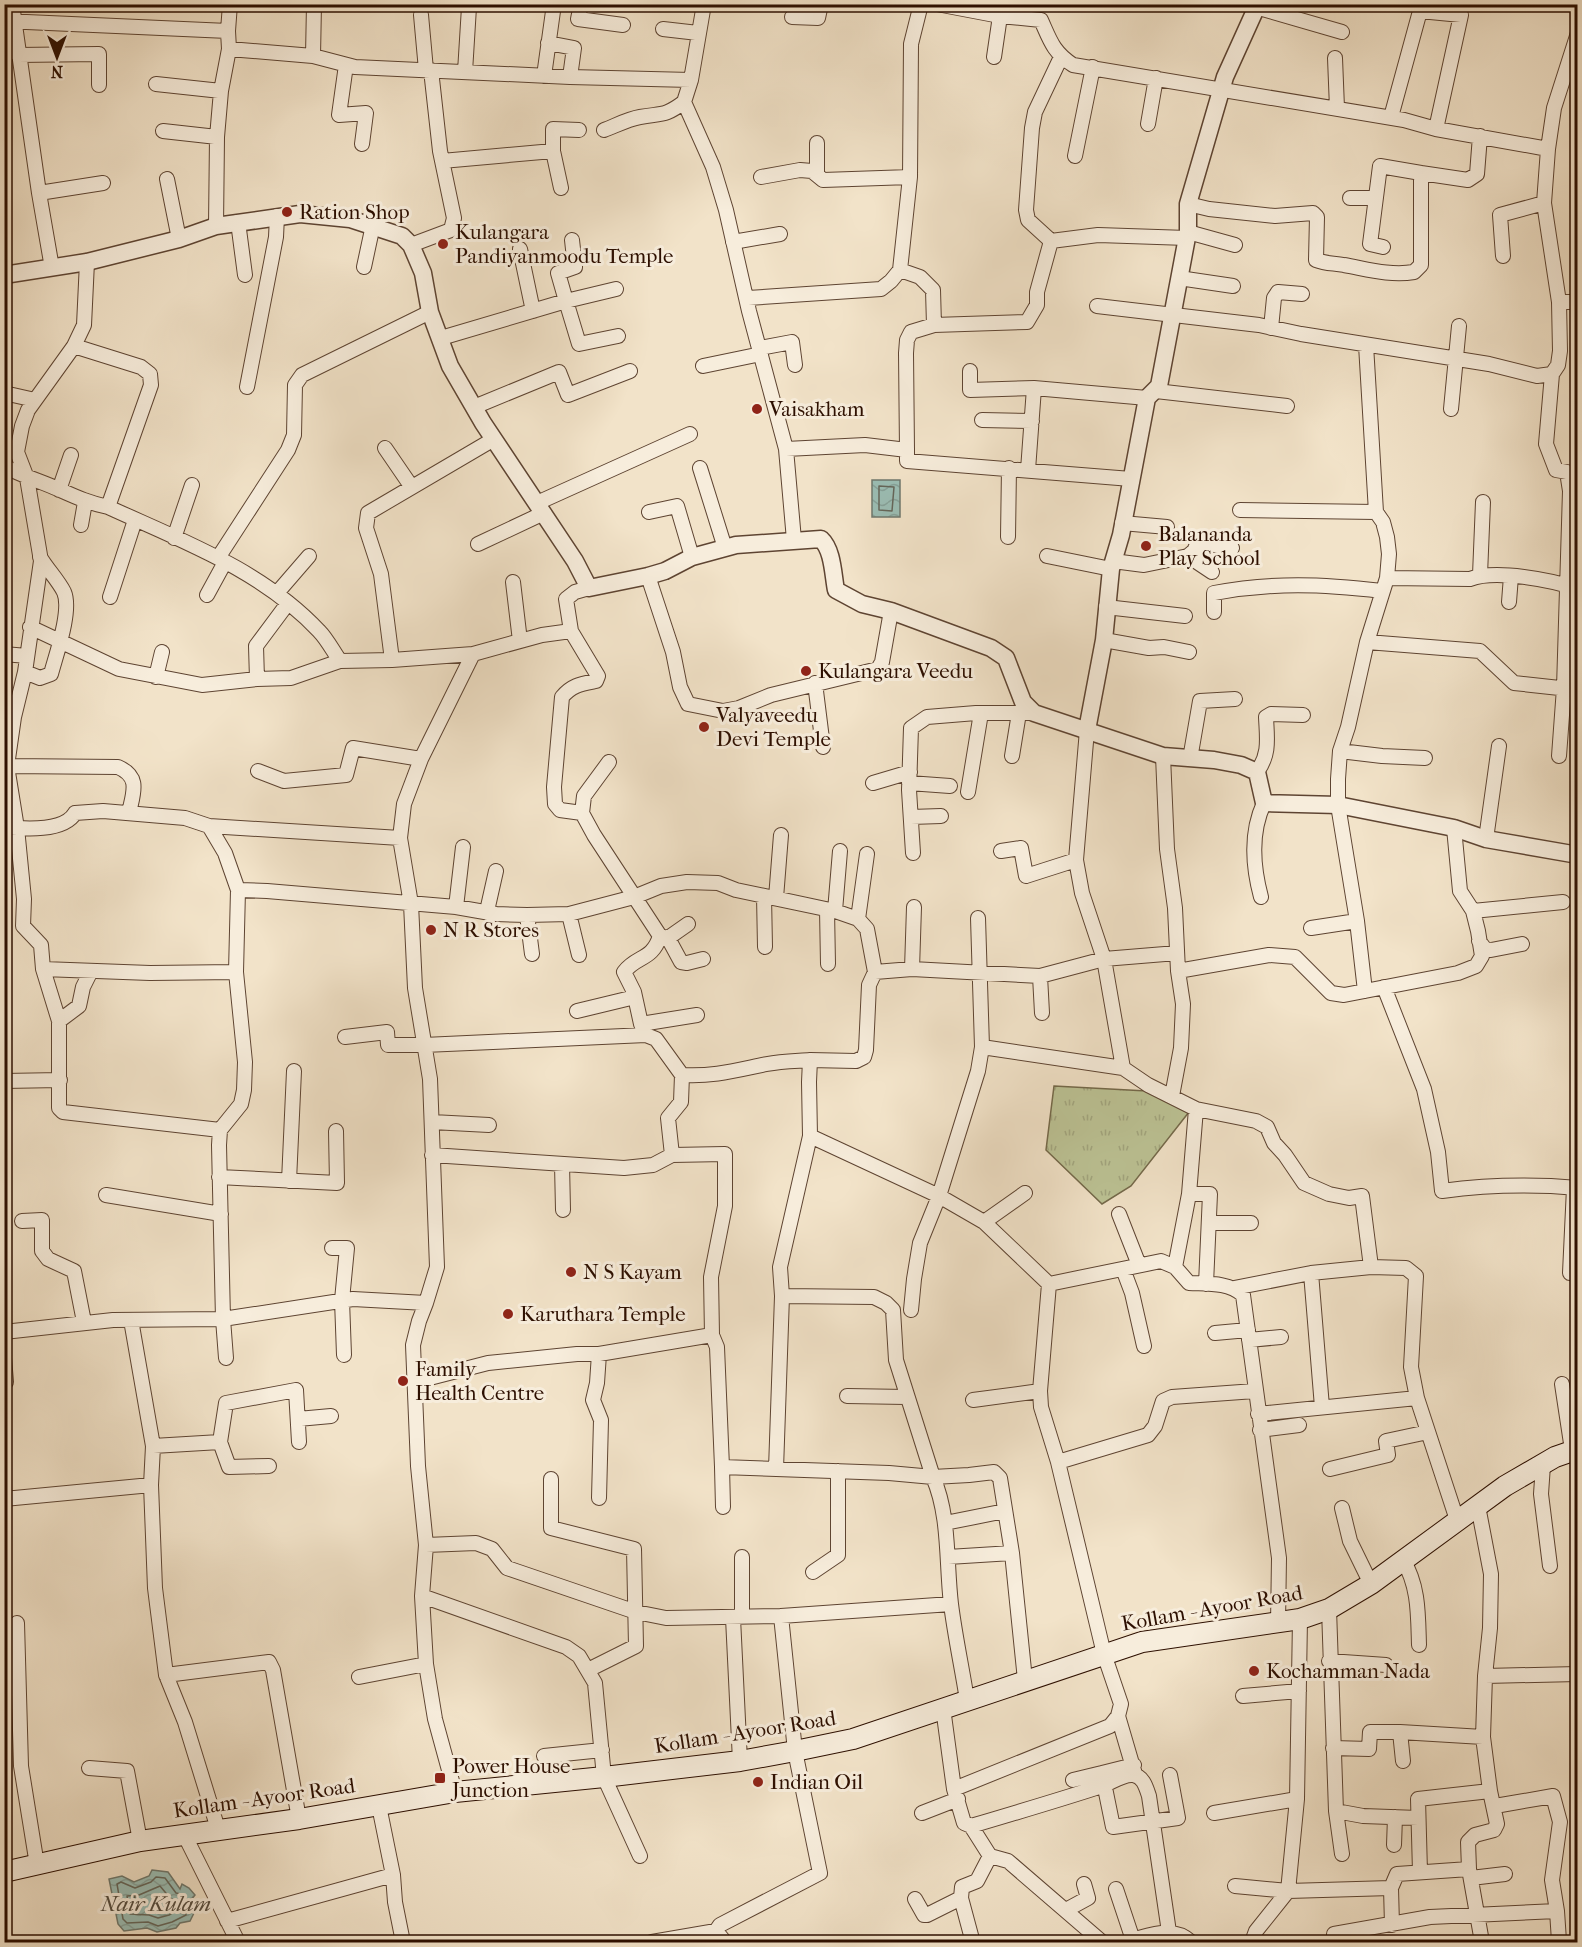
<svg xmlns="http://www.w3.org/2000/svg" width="1582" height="1947" font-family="'IM FELL French Canon',serif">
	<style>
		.park { fill: url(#park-tufts); stroke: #74694a; stroke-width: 1.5 }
		.water { fill: url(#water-waves); stroke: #6f786d; stroke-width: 1.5 }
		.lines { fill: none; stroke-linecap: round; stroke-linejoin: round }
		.shore { stroke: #64665a; stroke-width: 1.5 }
		.minor-casing { stroke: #5e4432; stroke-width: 16 }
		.tertiary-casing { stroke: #5e4432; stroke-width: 19 }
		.secondary-casing { stroke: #2d0f00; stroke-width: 22 }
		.minor { stroke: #f7eddc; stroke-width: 14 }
		.tertiary { stroke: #f7eddc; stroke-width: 16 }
		.secondary { stroke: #f7eddc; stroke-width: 20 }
		.poi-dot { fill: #8f2418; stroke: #f7eddc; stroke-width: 2 }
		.labels { text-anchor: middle; stroke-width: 6; stroke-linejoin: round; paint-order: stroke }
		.poi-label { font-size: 21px; fill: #2d0f00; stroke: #f7eddc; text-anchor: start }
		.street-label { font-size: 21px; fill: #2d0f00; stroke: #f7eddc }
		.water-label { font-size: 22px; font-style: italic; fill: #544c3f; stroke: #f7eddc }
	</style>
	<defs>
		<pattern id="park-tufts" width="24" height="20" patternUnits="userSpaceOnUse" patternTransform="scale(1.5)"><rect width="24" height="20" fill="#bcc395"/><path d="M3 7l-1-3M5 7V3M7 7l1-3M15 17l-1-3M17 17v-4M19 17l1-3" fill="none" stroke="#a2a67f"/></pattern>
		<pattern id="water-waves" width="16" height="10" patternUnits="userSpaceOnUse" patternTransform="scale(1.5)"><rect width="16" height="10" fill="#9bbeb5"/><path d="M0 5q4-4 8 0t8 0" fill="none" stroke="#86a29a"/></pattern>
	</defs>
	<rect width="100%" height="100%" fill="#f2e3c9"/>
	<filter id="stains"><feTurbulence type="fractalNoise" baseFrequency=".00333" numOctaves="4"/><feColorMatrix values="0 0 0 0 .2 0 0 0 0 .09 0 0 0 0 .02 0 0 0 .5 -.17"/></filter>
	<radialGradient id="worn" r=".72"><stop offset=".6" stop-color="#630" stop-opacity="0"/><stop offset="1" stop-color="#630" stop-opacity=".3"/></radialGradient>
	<path class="park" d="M 1054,1086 L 1147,1091 L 1189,1112 L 1131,1186 L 1102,1204 L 1046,1150 Z"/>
	<path class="water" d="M 872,480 L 900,480 L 900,517 L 872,517 Z
		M 152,1870 L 168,1872 L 180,1889 L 182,1884 L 189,1888 L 195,1895 L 191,1900 L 194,1913 L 190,1921 L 180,1923 L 176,1928 L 157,1932 L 147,1928 L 124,1931 L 118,1924 L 109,1879 L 122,1876 L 134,1882 L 149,1876 Z"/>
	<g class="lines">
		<path class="shore" d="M 879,486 L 894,487 L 892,511 L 879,510 Z
			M 156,1877 L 165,1878 L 176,1893 L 185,1895 L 186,1915 L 172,1922 L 158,1926 L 148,1922 L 127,1923 L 123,1919 L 117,1884 L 121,1882 L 135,1888 L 151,1882 Z
			M 160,1886 L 170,1898 L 177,1902 L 177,1910 L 169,1915 L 158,1918 L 149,1915 L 130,1914 L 127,1896 L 139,1895 Z"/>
		<defs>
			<path id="minor" d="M 12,4 L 39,193 L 52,268
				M 581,4 L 578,19 L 623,25
				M 704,4 L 691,80 L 684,102 L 713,167 L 726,210 L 749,311 L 786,449 L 794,540
				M 937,4 L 1000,16 L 1041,20 C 1050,40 1053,52 1073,65 L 1404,120 L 1436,129 L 1548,149
				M 1245,4 L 1342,32
				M 421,15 L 426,70
				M 792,17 L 818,18 L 821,4
				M 4,21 L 228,31
				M 663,29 L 698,33
				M 548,43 L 574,48 L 570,77
				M 229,49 L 313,56 L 355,67 L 570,77 L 691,80
				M 18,55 L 99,54 L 99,85
				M 313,56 L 314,4
				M 994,57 L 1000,16
				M 1335,58 L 1337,108
				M 346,65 L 339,115 L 366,113 L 362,144
				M 465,72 L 469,7
				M 544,76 L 554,4
				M 156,84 L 221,91
				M 1391,117 L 1420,11 L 1461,15 L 1436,129
				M 1148,124 L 1156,78
				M 604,130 C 615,126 628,119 640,117 C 662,113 664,117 684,102
				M 163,131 L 217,137
				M 817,143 L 817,175
				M 553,151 L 561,188
				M 1075,156 L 1093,67
				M 442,161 L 553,151 L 553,129 L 579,130
				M 761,177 L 800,170 L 812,171 L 823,180 L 910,177
				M 167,179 L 179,239
				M 39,193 L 103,183
				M 1350,198 L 1376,198
				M 1188,204 L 1209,209 L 1275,216 L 1313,213 L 1317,217 L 1316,260 C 1326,264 1334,263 1344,265 C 1367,269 1390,276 1414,272 L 1421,265 L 1421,173 L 1468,180 L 1477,174 L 1480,136
				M 238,222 L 245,275
				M 216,226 L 217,137 L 221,91 L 229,49 L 228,31 L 230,4
				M 1188,232 L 1235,245
				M 1051,241 L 1028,220 L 1026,210 L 1032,128 L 1035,112 L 1061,57
				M 733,242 L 780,234
				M 411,245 L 451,230 L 454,218 L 440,151 L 431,70
				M 1383,247 L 1370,244 L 1380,166 L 1421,173
				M 520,249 L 533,311
				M 1503,256 L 1500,215 L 1544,203
				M 87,262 L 84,325 L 74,346 L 28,410 L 22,426 L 17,452 L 27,478 L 41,561 L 25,672 L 14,717 L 7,766 L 17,828 L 24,899 L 23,926 L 41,945 L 43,969 L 59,1021 L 59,1108 L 63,1112 L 220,1130
				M 364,267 L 373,225
				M 900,270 L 910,177 L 911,44 L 921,4
				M 1179,278 L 1233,286
				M 616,289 L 566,301 L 579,344 L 618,336
				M 748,298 L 881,289 L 891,281 L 900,270 L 920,277 L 933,290 L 934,325
				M 1559,302 L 1578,302
				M 1097,306 L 1259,325 L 1301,334 L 1489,364 L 1537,376 L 1552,374 L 1558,365 L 1560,351 L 1559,302 L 1544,203 L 1548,149 L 1554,108 L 1578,33
				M 1271,328 L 1274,298 L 1278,292 L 1302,294
				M 441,338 L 566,301 L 558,273 L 575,267 L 572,240
				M 74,346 L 141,367 L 150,374 L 151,385 L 108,507
				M 760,348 L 792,342 L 795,365
				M 703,366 L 761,354
				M 970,371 L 970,390 L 1034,388
				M 1552,374 L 1546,444 L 1556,470 L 1567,472 L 1570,491 L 1564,688 L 1559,756
				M 247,387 L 276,237 L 277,216
				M 1156,391 L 1287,406
				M 4,393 L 35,400
				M 474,407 L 559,372 L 568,395 L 630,371
				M 1451,409 L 1459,326
				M 982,420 L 1032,421
				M 385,448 L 411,486
				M 786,449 L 865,445 L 907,450 L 907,461 L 1131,479
				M 907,450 L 906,353 L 907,340 L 911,332 L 934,325 L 1027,322 L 1037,305 L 1037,292 L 1051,241 L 1098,235 L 1187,238
				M 4,466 C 22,476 40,481 58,489 C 76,497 89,503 108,507 C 182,541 262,570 319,631 C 327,639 333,651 340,661 L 392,660 L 473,654 L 542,635 L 571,631 L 566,599 L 575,592 L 589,588
				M 700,468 L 725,548
				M 1028,470 L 1034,388 L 1147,398
				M 59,490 L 71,455
				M 537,503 L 690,434
				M 1240,510 L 1376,512
				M 649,512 L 677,506 L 692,557
				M 1122,523 L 1167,527
				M 81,525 L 85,502
				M 1008,537 L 1009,468
				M 174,538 L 192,485
				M 478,544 L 544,513
				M 1047,556 L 1111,569
				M 1188,556 L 1212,572
				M 218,558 L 288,450 L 294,435 L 295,385 L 302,375 L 430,312
				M 1113,561 L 1144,565 L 1188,556 L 1194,551 L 1198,542 L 1232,548
				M 1480,575 L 1483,502
				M 648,576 L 673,652 L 680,687 L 688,704 L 723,711 L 739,708 L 771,695 L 878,669 L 882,662 L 891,611
				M 1387,578 L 1470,579 C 1495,569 1552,580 1578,589
				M 513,582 L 520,641
				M 277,593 L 309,556
				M 207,595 L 225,562
				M 110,597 L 135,520
				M 1509,602 L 1511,576
				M 1106,607 L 1185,616
				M 1214,612 L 1214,593 C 1274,582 1322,584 1382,591
				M 30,627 L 119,669 L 202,685 L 257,679 L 291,678 L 340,661
				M 571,631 L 598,676 L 596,681 C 581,684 572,685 562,697 L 554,787 L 555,804 L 560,810 L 582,813 L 594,835 L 660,936 C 652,961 637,955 624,972 L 634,992 L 641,1024 L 646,1035
				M 1104,640 L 1149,648 L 1164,647 L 1189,652
				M 1367,642 L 1480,651 L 1514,683 L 1578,690
				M 4,654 L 27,656
				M 392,660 L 381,574 L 366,528 L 368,513 L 494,439
				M 25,672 L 40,678 L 51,674 C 56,655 72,610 64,592 C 58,580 47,569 40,557
				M 156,677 L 162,652
				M 257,679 L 256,646 L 288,603
				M 815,683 L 823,747
				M 1087,730 L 1076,860 L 1082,893 L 1104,959 L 1123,1068 L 1148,1085 L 1196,1109 L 1256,1121 L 1267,1127 L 1274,1143 L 1285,1155 L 1304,1183 L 1329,1194 L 1349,1198 L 1362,1196 L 1371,1267
				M 1340,751 L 1382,756 L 1425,758
				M 1012,756 L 1019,713
				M 1163,756 L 1167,849 L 1175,908 L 1178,971 L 1183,1004 L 1181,1048 L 1172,1096
				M 1190,759 L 1200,701 L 1235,699
				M 7,766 L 118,767 C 141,777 133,793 129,813
				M 258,771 L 284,781 L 346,775 L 353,748 L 421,759
				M 1257,772 C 1270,754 1267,739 1266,717 L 1271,714 L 1303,715
				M 873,783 L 910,772
				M 909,783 L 950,786
				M 968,792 L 981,713
				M 582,813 L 584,796 L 609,762
				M 911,817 L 941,816
				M 209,826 L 400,838
				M 4,827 C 24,829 64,832 75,813 L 103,811 L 185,818 L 209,826 L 225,853 L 238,890 L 267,891 L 456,907 L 496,914 L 527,915 L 569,914 L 634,897 L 661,886 L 687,882 L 718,883 L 736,890 L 835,911 L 858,919 L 867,929 L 875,972 L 912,969 L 1040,976 L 1104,959 L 1177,953
				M 1486,839 L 1499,746
				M 1001,851 L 1021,848 L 1026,876 L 1076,860
				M 913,853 L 909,790 L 911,728 L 927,717 L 976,713 L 1034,713
				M 764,896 L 765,947
				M 1261,897 C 1253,867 1250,833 1264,803
				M 776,898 L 781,835
				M 456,907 L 463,847
				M 827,910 L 828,964
				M 487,911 L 496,871
				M 835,911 L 840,851
				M 1473,911 L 1563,902
				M 569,914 L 579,955
				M 527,915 L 532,954
				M 858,919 L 867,854
				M 1311,928 L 1357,921
				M 660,936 L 668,938 L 681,962 L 687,963 L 703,959
				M 668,938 L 688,924
				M 1479,941 L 1485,949 L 1491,950 L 1522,944
				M 43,969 L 150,973 L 236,972
				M 912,969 L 914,907
				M 1178,971 L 1269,955 L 1295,957 L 1331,993 L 1344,995 L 1458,973 L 1476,966 L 1482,956 L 1478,931 L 1473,911 L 1460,891 L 1454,828
				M 1040,976 L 1042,1013
				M 1384,987 L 1424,1089 L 1438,1152 L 1442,1191 C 1487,1185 1532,1184 1578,1188
				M 1365,991 L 1357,921 L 1338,805 L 1338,779 L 1340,751 L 1348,727 L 1367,642 L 1387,578 L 1389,554 L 1387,537 L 1383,522 L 1376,512 L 1366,345
				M 577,1011 L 635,997
				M 59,1021 L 79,1006 L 83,987 L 91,971
				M 641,1024 L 697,1015
				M 345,1037 L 387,1032 L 388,1045 L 424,1045 L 646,1035 L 656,1039 L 682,1075 C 713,1077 737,1070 767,1064 C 781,1061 796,1061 810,1060 L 809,1082 L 810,1136 L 939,1196 L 984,1222 L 1049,1284 L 1161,1261 L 1175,1267 L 1189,1283 C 1208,1284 1228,1282 1243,1295 L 1279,1558 L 1278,1623
				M 982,1047 L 1123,1068
				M 810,1060 L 856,1061 L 864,1057 L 866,1050 L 869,985 L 875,972
				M 682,1075 L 681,1102 L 668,1118 L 672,1155 L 725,1154 L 725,1206 L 711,1277 L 712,1335
				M 4,1081 L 60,1080
				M 432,1122 L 489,1125
				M 432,1155 L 624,1168 L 653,1165 L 672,1155
				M 562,1164 L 563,1210
				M 219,1177 L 337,1183 L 336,1131
				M 289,1181 L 294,1071
				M 1189,1194 L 1210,1194 L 1206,1284
				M 106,1195 L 221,1214
				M 1119,1214 L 1139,1265
				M 22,1221 L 42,1220 L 42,1251 L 48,1259 L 74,1271 L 84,1322
				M 984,1222 L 1025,1193
				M 1209,1223 L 1251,1223
				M 332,1248 L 347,1248 L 342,1300 L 344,1355
				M 1175,1267 L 1189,1194 L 1196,1109
				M 1123,1269 L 1132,1293 L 1144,1346
				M 1311,1273 L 1322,1407
				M 1570,1273 L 1574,1188
				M 1234,1288 L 1311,1273 L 1371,1267 L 1406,1268 L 1416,1276 L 1411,1367 L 1417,1398 L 1457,1520
				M 782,1296 L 874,1297 L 886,1303 L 893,1310 L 896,1360 L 933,1477 L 969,1475 L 994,1472 L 1000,1478 L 1012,1553 L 1025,1680
				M 426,1303 L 437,1267 L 430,1079 L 415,988 L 411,904 L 400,838 L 404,804 L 421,759 L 473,654
				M 911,1310 L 914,1279 L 920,1243 L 939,1196 L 978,1071 L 982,1047 L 978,918
				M 131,1320 L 153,1446 L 151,1485 L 155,1588 L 166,1675 L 185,1722 L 218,1829
				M 4,1332 L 113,1320 L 223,1319 L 353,1299 L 426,1303 L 419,1321 L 413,1345 L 418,1466 L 426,1545 L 422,1596 L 426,1664 L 435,1719 L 455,1792
				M 1215,1333 L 1248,1330
				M 1249,1340 L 1281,1337
				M 4,1358 L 6,1382
				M 226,1358 L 223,1319 L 219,1145 L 220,1130 L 241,1104 L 244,1090 L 245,1062 L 236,972 L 238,890
				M 414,1382 L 488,1363 L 577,1354 L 599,1354 L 712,1335 L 717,1347 L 722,1467 L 889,1473 L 933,1477 C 950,1516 946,1562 951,1604 C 955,1636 962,1668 967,1700
				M 1562,1384 L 1572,1450
				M 847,1396 L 906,1397
				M 973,1400 L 1040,1391
				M 1258,1414 L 1417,1398
				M 298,1419 L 331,1416
				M 1260,1430 L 1299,1425
				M 220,1442 L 229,1467 L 269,1466
				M 153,1446 L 220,1442 L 226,1403 L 296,1390 L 299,1442
				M 1058,1462 L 1148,1435 L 1155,1426 L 1163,1401 L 1172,1397 L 1255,1391
				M 1543,1465 L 1541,1494 L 1550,1566
				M 722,1467 L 723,1507
				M 776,1469 L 782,1296 L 780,1267 L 810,1136
				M 1330,1469 L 1388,1455 L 1386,1441 L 1428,1432
				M 551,1479 L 551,1528 L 634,1549 L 636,1646 L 588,1670
				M 599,1498 L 601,1420 L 593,1400 L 597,1383 L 599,1354
				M 4,1499 L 151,1485
				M 1342,1508 L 1350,1541 L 1371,1584
				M 945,1523 L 1005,1511
				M 426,1545 L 476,1543 L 492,1549 L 507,1568 L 636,1612 L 666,1618 L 781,1616 L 951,1604
				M 742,1557 L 742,1616
				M 948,1557 L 1012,1553
				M 1403,1560 C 1419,1586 1418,1615 1419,1645
				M 813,1572 L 838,1555 L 838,1471
				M 422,1596 L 566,1647 L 579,1656 L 595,1683 L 604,1777 L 640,1856
				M 1329,1609 L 1336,1811 L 1363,1816 L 1418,1818
				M 733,1618 L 740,1761
				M 17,1623 L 21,1766 L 37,1865
				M 1329,1661 L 1386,1665
				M 166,1675 L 269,1662 L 273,1670 L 299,1819
				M 1485,1676 L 1578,1674
				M 359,1677 L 426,1664
				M 1243,1696 L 1299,1691
				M 943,1708 L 954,1789 L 964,1823 L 971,1826 L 990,1856 L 1008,1861 L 1102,1942
				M 1118,1716 L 1135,1774
				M 1333,1748 L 1369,1749 L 1370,1732 L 1400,1732
				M 544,1756 L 602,1750
				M 1403,1761 L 1400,1732 L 1483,1737
				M 1134,1765 L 1102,1773 L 1113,1827 L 1178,1818 L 1170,1775
				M 89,1768 L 127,1771 L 140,1841
				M 1073,1780 L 1102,1773
				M 954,1789 L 1110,1726 L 1118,1716 L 1121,1704 L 1104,1654 L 1058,1462 L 1041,1407 L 1040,1391 L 1049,1284
				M 379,1806 L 393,1875 L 395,1902 L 403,1942
				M 1336,1811 L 1342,1854
				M 922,1813 L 958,1799
				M 1214,1813 L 1297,1799
				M 971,1826 C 1015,1813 1059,1800 1102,1786 C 1111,1783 1123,1774 1133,1775 C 1143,1776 1146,1787 1149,1796 L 1169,1932
				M 184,1834 L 238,1942
				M 1394,1845 L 1395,1817
				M 1469,1869 L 1482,1942
				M 1420,1872 L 1418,1799 L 1490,1791
				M 1471,1878 L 1505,1874
				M 1235,1886 L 1288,1891 L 1391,1888 L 1397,1874 L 1469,1869 L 1468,1842 L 1475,1835 L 1494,1830 L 1497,1824 L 1490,1791 L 1483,1737 L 1485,1676 L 1490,1628 L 1491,1574 L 1478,1506
				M 1391,1888 L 1392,1925
				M 1116,1889 L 1133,1940
				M 915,1899 L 924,1915 L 927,1915 L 961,1898
				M 1066,1910 L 1088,1898 L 1084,1884
				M 1557,1911 L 1559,1941
				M 227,1921 L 393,1875
				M 972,1939 L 961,1898 L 962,1887 L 977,1881 L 990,1856
				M 652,1942 L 716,1931
				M 725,1942 L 716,1931 L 720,1925 L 820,1873 L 795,1751 L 781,1616
				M 1126,1942 C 1147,1935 1174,1925 1191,1942
				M 1252,1942 L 1256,1931 L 1288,1891 L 1297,1799 L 1300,1619
				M 1335,1942 L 1334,1934 L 1430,1917 L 1557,1911 L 1552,1880 L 1560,1822 L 1553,1796 L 1495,1806"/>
			<path id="tertiary" d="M 4,275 L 87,262 L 179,239 L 216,226 L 300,214 L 350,219 L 402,236 L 411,245 L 423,273 L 430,312 L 450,366 L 483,423 L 575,561 L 589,588 L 648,576 L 665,571 L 692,557 L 736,545 L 821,539 C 833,550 833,575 836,590 L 862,604 L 891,611 L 991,648 L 1006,658 L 1023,702 L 1034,713 L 1163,756 L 1214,760 L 1241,765 L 1257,772 L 1264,803 L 1338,805 L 1454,828 L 1486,839 L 1578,855
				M 1087,730 L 1104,640 L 1111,569 L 1121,535 L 1147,398 L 1159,386 L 1188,232 L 1188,204 L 1225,77 L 1258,4"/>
			<path id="secondary" d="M 4,1872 L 140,1841 L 299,1819 L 455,1792 L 604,1777 L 740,1761 L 795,1751 L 853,1739 L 1142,1642 L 1300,1619 L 1329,1609 L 1371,1584 L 1505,1486 L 1555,1457 L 1578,1449"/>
		</defs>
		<use href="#minor" class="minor-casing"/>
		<use href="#tertiary" class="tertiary-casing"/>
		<use href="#secondary" class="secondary-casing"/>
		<use href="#minor" class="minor"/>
		<use href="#tertiary" class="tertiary"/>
		<use href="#secondary" class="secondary"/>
	</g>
	<g class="poi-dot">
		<circle cx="287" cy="212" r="6"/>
		<circle cx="443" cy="244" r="6"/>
		<circle cx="757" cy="409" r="6"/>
		<circle cx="1146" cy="546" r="6"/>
		<circle cx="806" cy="671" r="6"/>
		<circle cx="704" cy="727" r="6"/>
		<circle cx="431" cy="930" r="6"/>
		<circle cx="571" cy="1272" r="6"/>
		<circle cx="508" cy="1314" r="6"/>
		<circle cx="403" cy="1381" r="6"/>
		<circle cx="1254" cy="1671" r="6"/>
		<rect x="434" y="1772" width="12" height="12" rx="3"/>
		<circle cx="758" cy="1782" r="6"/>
	</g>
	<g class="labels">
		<g class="poi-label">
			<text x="299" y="219">Ration Shop</text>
			<text x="455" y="239">Kulangara<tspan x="455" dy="24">Pandiyanmoodu Temple</tspan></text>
			<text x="769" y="416">Vaisakham</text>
			<text x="1158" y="541">Balananda<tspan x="1158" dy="24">Play School</tspan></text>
			<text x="818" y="678">Kulangara Veedu</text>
			<text x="716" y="722">Valyaveedu<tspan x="716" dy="24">Devi Temple</tspan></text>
			<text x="443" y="937">N R Stores</text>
			<text x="583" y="1279">N S Kayam</text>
			<text x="520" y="1321">Karuthara Temple</text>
			<text x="415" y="1376">Family<tspan x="415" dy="24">Health Centre</tspan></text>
			<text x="1266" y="1678">Kochamman Nada</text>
			<text x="452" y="1773">Power House<tspan x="452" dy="24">Junction</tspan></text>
			<text x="770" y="1789">Indian Oil</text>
		</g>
		<g class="street-label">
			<text transform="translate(1212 1608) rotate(-10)" y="7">Kollam - Ayoor Road</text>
			<text transform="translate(745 1732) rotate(-9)" y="7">Kollam - Ayoor Road</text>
			<text transform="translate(264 1798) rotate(-8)" y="7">Kollam - Ayoor Road</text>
		</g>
		<g class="water-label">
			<text x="156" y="1911">Nair Kulam</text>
		</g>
	</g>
	<rect width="1582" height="1947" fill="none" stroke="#f2e3c9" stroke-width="24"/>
	<rect x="6" y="6" width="1570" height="1935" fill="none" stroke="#2d0f00" stroke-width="3"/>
	<rect x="12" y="12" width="1558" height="1923" fill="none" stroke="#2d0f00" stroke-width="1.5"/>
	<g transform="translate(57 57) rotate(180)" stroke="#f7eddc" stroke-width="4.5" paint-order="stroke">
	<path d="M0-4.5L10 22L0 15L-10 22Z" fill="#2d0f00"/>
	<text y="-9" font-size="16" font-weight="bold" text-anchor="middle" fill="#2d0f00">N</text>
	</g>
	<rect width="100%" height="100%" filter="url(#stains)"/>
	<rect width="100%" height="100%" fill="url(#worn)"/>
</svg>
